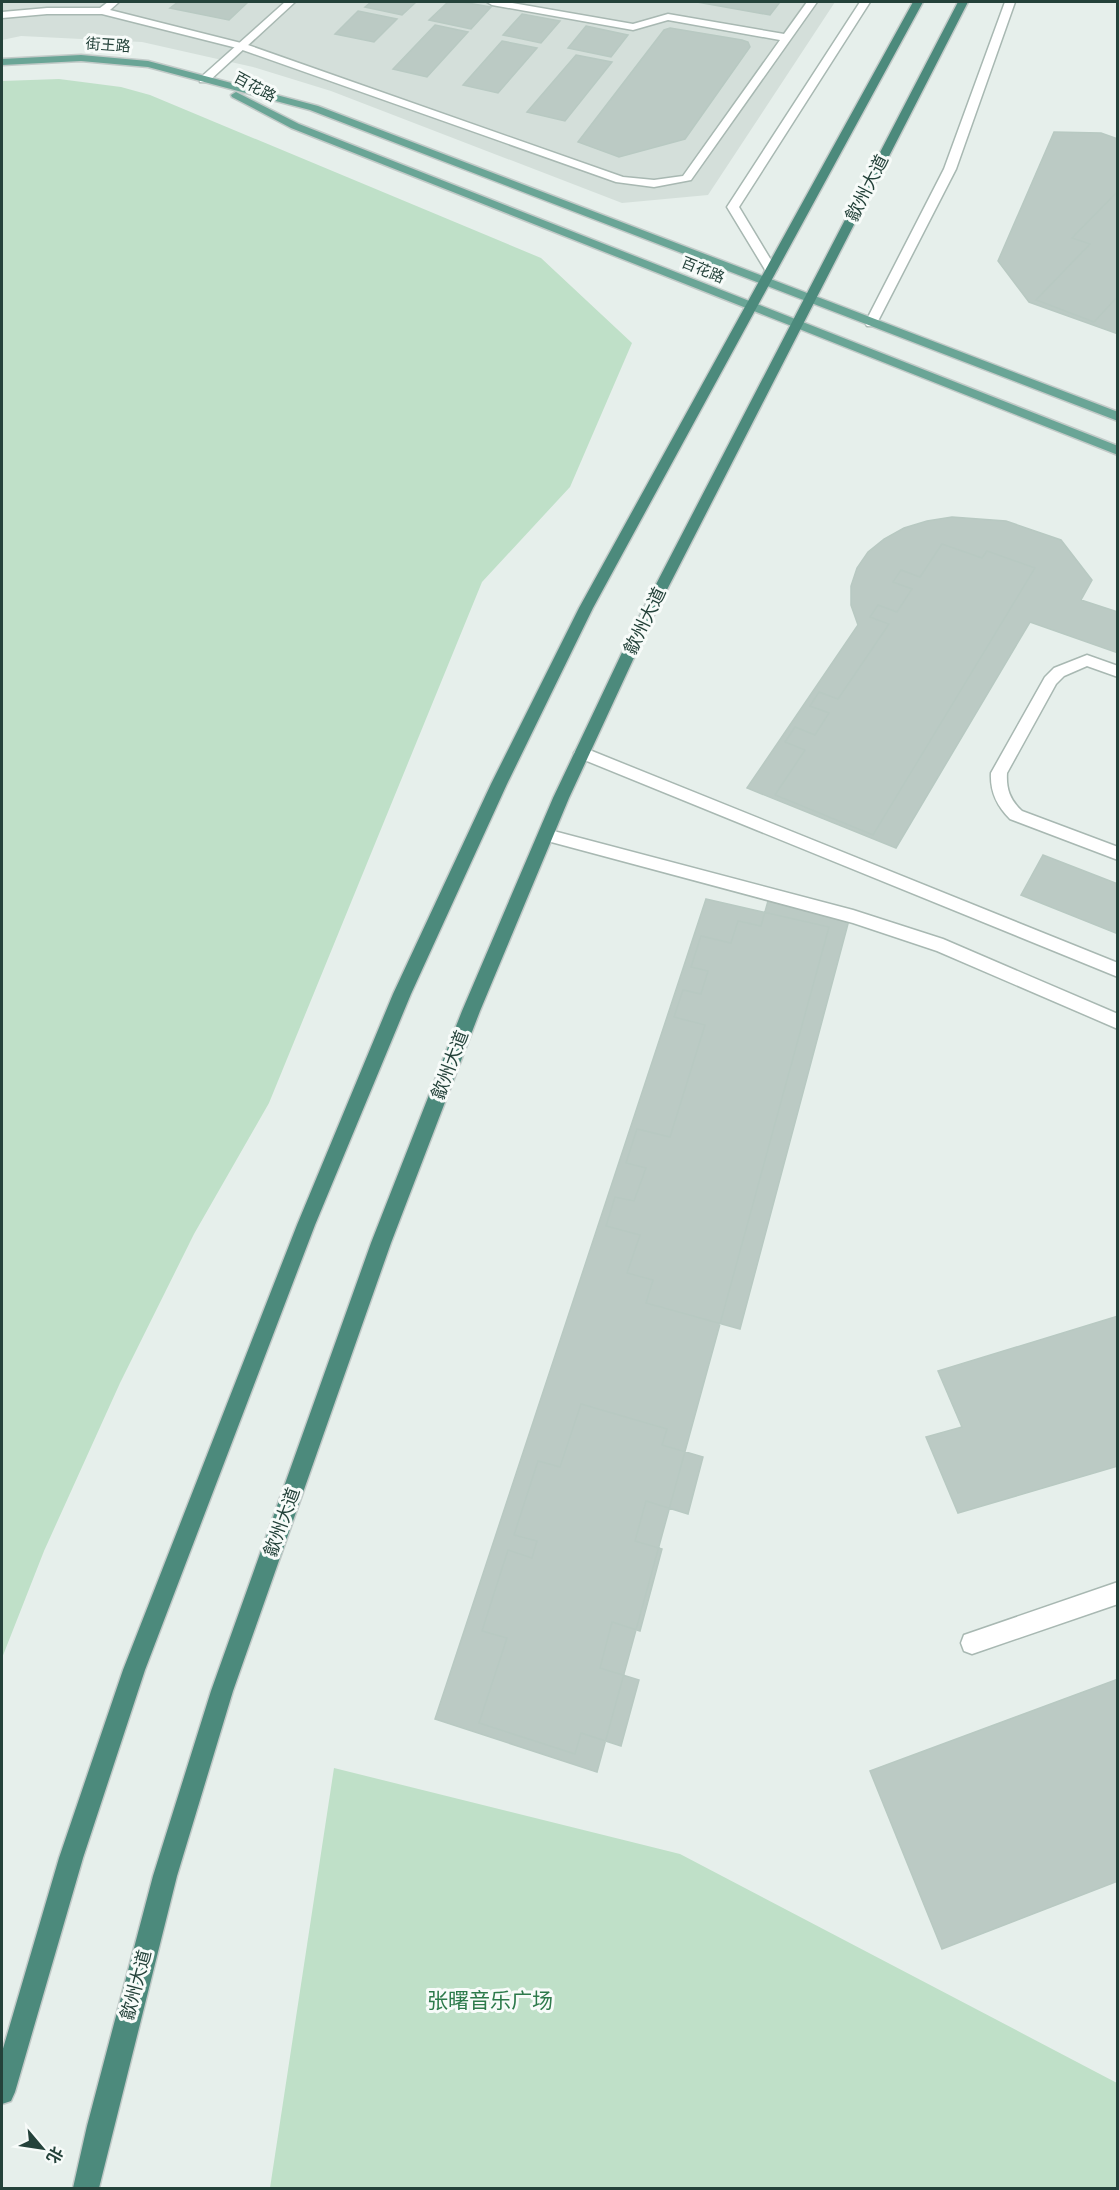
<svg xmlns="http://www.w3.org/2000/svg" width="1119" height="2190" font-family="Mulish,'Noto Sans SC',sans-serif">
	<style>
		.built { fill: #d4dfda }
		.green { fill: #bfe0c8 }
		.building { fill: #bbcac4; stroke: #b8c9c2; stroke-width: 1.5 }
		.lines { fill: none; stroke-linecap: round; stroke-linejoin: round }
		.service-casing { stroke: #a8b8b2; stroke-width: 3 }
		.minor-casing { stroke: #a8b8b2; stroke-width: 3 }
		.primary-casing { stroke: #c2cac8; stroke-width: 3 }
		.trunk-casing { stroke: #c2cac8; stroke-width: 3 }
		.service { fill: #fff; fill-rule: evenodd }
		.minor { fill: #fff; fill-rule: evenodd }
		.primary { fill: #6aa596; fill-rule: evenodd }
		.trunk { fill: #4c8a7c; fill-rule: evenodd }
		.labels { text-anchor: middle; stroke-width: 6; stroke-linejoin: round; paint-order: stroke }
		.far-street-label { font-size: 15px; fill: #24423a; stroke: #f7fbf9 }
		.street-label { font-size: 18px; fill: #24423a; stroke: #f7fbf9 }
		.near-park-label { font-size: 21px; fill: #2d7a4b; stroke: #f7fbf9 }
	</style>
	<rect width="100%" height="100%" fill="#e6efeb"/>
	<path class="built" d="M 2,2 L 835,2 L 708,195 L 622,203 L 331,91 L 253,67 L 142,42 L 21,36 L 2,40 Z"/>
	<path class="green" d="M 59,79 L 121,87 L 150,95 L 541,258 L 632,343 L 570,487 L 482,582 L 269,1103 L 194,1234 L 120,1383 L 44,1551 L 2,1658 L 2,81 Z
		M 334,1768 L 680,1854 L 1117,2083 L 1117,2188 L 270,2188 Z"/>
	<path class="building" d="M 178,2 L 242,2 L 247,3 L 229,20 L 170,8 Z
		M 371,2 L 416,2 L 402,15 L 365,7 Z
		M 448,2 L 462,2 L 491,7 L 471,29 L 429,20 Z
		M 697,2 L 780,2 L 770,15 Z
		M 358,11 L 397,19 L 374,42 L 335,34 Z
		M 522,14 L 560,21 L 541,43 L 503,35 Z
		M 435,25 L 468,32 L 427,77 L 393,69 Z
		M 586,26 L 628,35 L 611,57 L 568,48 Z
		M 670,28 L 742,40 L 748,42 L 750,47 L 685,139 L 619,157 L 578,142 L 664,30 Z
		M 502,41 L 537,48 L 498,93 L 463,85 Z
		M 576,55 L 612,62 L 565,121 L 527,112 Z
		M 1054,132 L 1101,133 L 1118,139 L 1118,334 L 1029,302 L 998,261 Z
		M 1118,191 L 1118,296 L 1094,322 L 1036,300 L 1090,244 L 1072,238 Z
		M 952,517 L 1006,521 L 1061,540 L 1092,580 L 1081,600 L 1118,612 L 1118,653 L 1030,622 L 896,848 L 747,788 L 858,625 L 851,605 L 851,586 L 857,568 L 868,552 L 884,539 L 904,528 L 927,521 Z
		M 942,544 L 982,558 L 987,551 L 1035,568 L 873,835 L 775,795 L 805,750 L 785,742 L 795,727 L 815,735 L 829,713 L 810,706 L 819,692 L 838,699 L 889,624 L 870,617 L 878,605 L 897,612 L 912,589 L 893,582 L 901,570 L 920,577 Z
		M 1043,855 L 1118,884 L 1118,934 L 1021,895 Z
		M 706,899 L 829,927 L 597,1772 L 435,1719 Z
		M 768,901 L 849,920 L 740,1329 L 646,1303 L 653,1280 L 627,1273 L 640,1235 L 606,1226 L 615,1197 L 634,1201 L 646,1168 L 626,1163 L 637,1129 L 670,1137 L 705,1025 L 674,1017 L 683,990 L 701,994 L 708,971 L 691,967 L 701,936 L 731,943 L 738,921 L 761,926 Z
		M 1118,1316 L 1118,1466 L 958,1513 L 926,1437 L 962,1427 L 938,1371 Z
		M 581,1404 L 667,1429 L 662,1445 L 703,1457 L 688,1514 L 646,1501 L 635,1541 L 662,1549 L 640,1631 L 612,1622 L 600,1668 L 639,1680 L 621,1746 L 581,1733 L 575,1754 L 479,1723 L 507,1638 L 482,1631 L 508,1550 L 532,1558 L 537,1541 L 514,1535 L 538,1461 L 560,1467 Z
		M 1118,1679 L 1118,1881 L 942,1949 L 870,1771 Z"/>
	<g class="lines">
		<defs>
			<path id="service" d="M 108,2 L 119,2 L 110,10 L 245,44 L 623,177 L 654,180 L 683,176 L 780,40 L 668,20 L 633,30 L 492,5 L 487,2 L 506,2 L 633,24 L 668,14 L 784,34 L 807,2 L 817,2 L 691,180 L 654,187 L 616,182 L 237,48 L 102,14 L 47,14 L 2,18 L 2,12 L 47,8 L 100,8 Z
				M 1087,655 L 1118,666 L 1118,677 L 1087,666 L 1064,676 L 1056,684 L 1007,773 C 1006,789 1010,800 1022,811 L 1118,847 L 1118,860 L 1010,819 C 997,806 990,792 991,773 L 1045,677 L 1054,668 Z
				M 582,747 L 1118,963 L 1118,977 L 577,757 L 574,753 L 577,749 Z
				M 546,829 L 853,910 L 943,939 L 1118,1014 L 1118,1029 L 937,951 L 853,923 L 540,839 L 538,835 L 540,831 Z
				M 1118,1582 L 1118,1604 L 972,1654 L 964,1651 L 961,1643 L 964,1635 Z"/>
			<path id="minor" d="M 285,2 L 295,2 L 208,82 L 200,82 L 200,78 Z
				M 860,2 L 870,2 L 739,207 L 777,270 L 775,273 L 767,273 L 727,207 Z
				M 1005,2 L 1015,2 L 956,169 L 877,323 L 875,326 L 867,326 L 865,323 L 944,169 Z"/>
			<path id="primary" d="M 81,55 L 148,61 L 318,106 L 1118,412 L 1118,421 L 310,110 L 148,67 L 81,61 L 2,65 L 2,59 Z
				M 236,92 L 299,124 L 1118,446 L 1118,455 L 291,128 L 232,97 L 231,95 Z"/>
			<path id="trunk" d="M 913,2 L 923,2 L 593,608 L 507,784 L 411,994 L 315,1225 L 145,1670 L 83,1858 L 15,2092 L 11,2101 L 2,2104 L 2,2052 L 59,1858 L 123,1670 L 297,1225 L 393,994 L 491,784 L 579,608 Z
				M 958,2 L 968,2 L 651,621 L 569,798 L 480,1011 L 391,1243 L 233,1691 L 177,1876 L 99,2188 L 73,2188 L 87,2126 L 153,1876 L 211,1691 L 371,1243 L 462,1011 L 553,798 L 637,621 Z"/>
		</defs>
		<use href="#service" class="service-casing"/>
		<use href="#minor" class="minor-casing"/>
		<use href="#primary" class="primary-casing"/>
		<use href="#trunk" class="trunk-casing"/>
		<use href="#service" class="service"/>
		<use href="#minor" class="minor"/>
		<use href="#primary" class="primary"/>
		<use href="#trunk" class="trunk"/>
	</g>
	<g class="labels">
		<g class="far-street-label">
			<text transform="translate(108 45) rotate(4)" y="5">街王路</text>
			<text transform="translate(255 87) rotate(28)" y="5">百花路</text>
			<text transform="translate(703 270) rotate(22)" y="5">百花路</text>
		</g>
		<g class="street-label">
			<text transform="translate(867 188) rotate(-63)" y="6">歙州大道</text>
			<text transform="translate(645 621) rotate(-64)" y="6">歙州大道</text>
			<text transform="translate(450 1065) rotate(-69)" y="6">歙州大道</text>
			<text transform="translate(282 1522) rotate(-70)" y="6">歙州大道</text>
			<text transform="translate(136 1985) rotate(-75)" y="6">歙州大道</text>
		</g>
		<g class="near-park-label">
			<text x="490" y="2008">张曙音乐广场</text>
		</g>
	</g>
	<rect width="1119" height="2190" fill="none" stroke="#24423a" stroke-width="6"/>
	<g transform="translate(42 2148) rotate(119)" stroke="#f7fbf9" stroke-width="4.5" paint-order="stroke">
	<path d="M0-4.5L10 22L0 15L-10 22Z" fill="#24423a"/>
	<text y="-9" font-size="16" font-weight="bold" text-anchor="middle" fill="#24423a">北</text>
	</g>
</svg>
